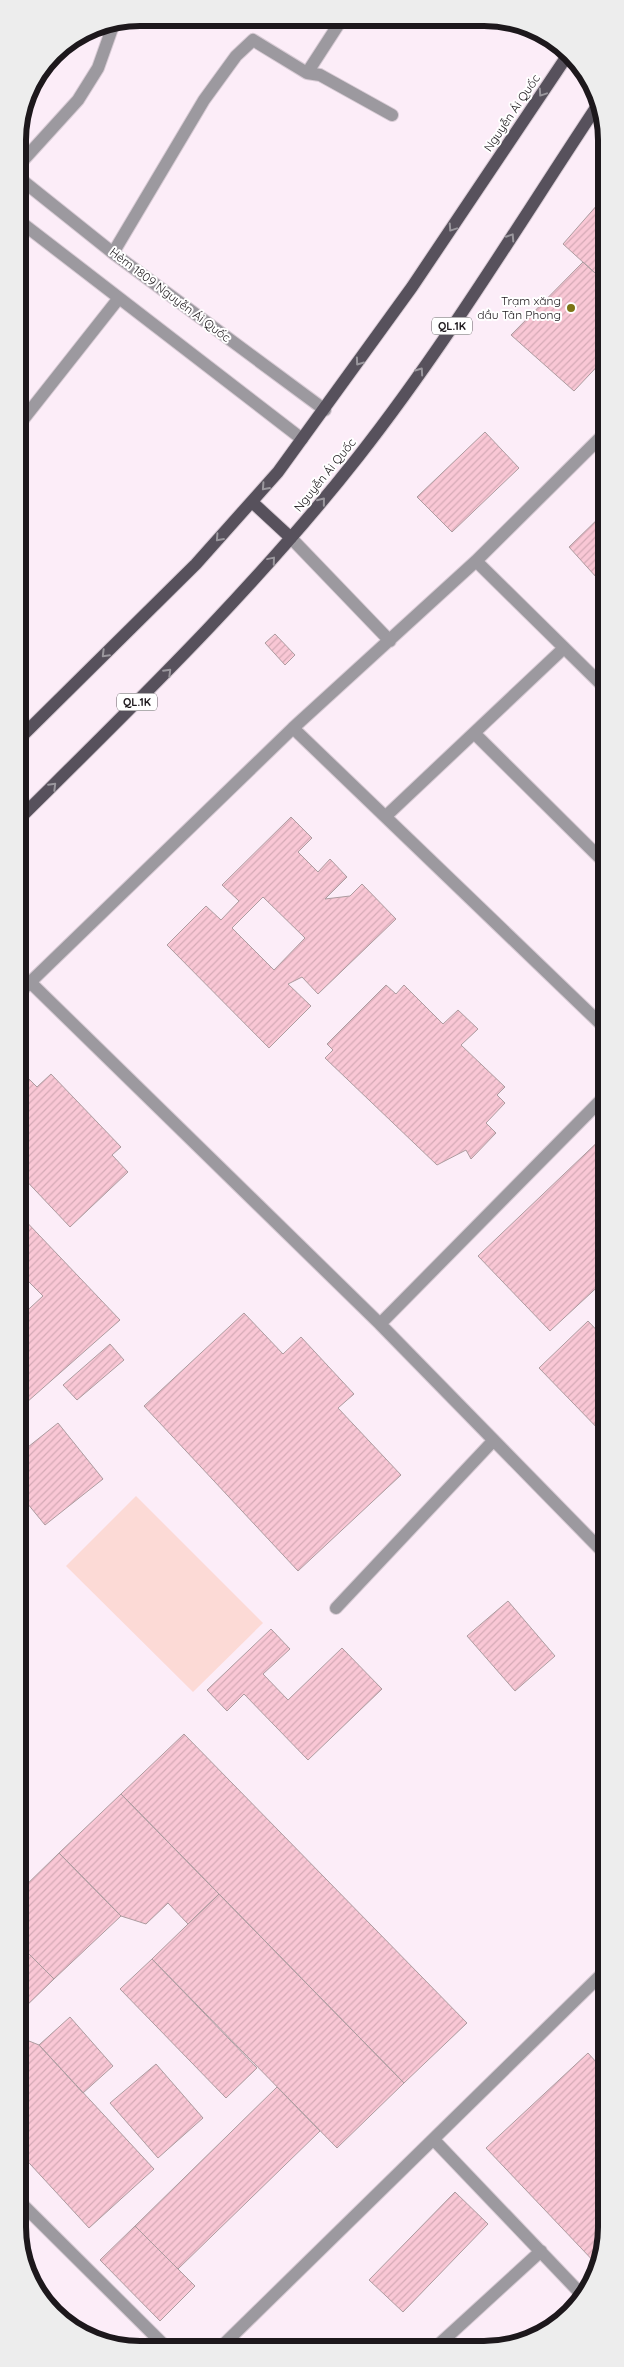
<svg xmlns="http://www.w3.org/2000/svg" width="624" height="2367" font-family="Quicksand,sans-serif">
	<style>
		.pitch { fill: #fcdad6 }
		.building { fill: url(#building-hatch); stroke: #ad9ca0; fill-rule: evenodd }
		.lines { fill: none; stroke-linecap: round; stroke-linejoin: round }
		.minor-casing { stroke: #d8cbd5; stroke-width: 14 }
		.major-casing { stroke: #d8cbd5; stroke-width: 14 }
		.minor { stroke: #9c999f; stroke-width: 12 }
		.major { stroke: #57515c; stroke-width: 12 }
		.oneway { stroke: #9a979d }
		.poi-dot { fill: #7c7416; stroke: #fff; stroke-width: 2 }
		.labels { text-anchor: middle; stroke-width: 4; stroke-linejoin: round; paint-order: stroke }
		.shield { fill: #fff; stroke: #615d60; stroke-width: 1 }
		.shield-label { font-size: 11px; font-weight: bold; fill: #1d181c }
		.street-label { font-size: 12px; fill: #1d181c; stroke: #fff }
		.poi-label { font-size: 12px; fill: #1d181c; stroke: #fff; text-anchor: end }
		.rim { fill: none; stroke: #1d181c; stroke-width: 6 }
	</style>
	<defs>
		<pattern id="building-hatch" width="6" height="6" patternUnits="userSpaceOnUse" patternTransform="scale(1.25)"><rect width="6" height="6" fill="#f9c7d5"/><path d="M-1 1l2-2M0 6l6-6M5 7l2-2" fill="none" stroke="#d5aab6"/></pattern>
	</defs>
	<rect width="100%" height="100%" fill="#fcedf8"/>
	<path class="pitch" d="M 136,1496 L 263,1623 L 193,1692 L 66,1566 Z"/>
	<path class="building" d="M 605,196 L 605,282 L 563,244 Z
		M 18,257 L 26,264 L 18,275 Z
		M 583,262 L 605,282 L 605,358 L 574,391 L 511,335 Z
		M 485,432 L 519,468 L 452,532 L 417,497 Z
		M 606,511 L 606,588 L 569,547 Z
		M 275,634 L 295,655 L 285,665 L 265,643 Z
		M 291,817 L 312,838 L 298,852 L 318,872 L 330,859 L 347,877 L 325,899 L 350,896 L 362,884 L 396,919 L 318,994 L 302,977 L 288,984 L 311,1006 L 269,1048 L 167,945 L 206,906 L 221,920 L 239,901 L 222,885 ZM 263,897 L 305,938 L 274,970 L 232,928 Z
		M 386,985 L 396,994 L 404,985 L 443,1024 L 458,1010 L 478,1029 L 461,1045 L 505,1087 L 497,1095 L 505,1103 L 486,1123 L 496,1133 L 471,1159 L 466,1150 L 437,1165 L 325,1058 L 333,1050 L 327,1044 Z
		M 51,1074 L 121,1147 L 112,1155 L 128,1172 L 70,1227 L 18,1172 L 18,1087 L 28,1078 L 37,1087 Z
		M 606,1134 L 606,1279 L 550,1331 L 478,1256 Z
		M 18,1213 L 120,1320 L 18,1410 L 18,1319 L 43,1296 L 18,1271 Z
		M 244,1313 L 283,1354 L 301,1337 L 354,1394 L 338,1408 L 401,1475 L 298,1571 L 144,1406 Z
		M 588,1321 L 606,1340 L 606,1437 L 539,1368 Z
		M 110,1344 L 124,1360 L 77,1400 L 63,1385 Z
		M 58,1423 L 103,1479 L 45,1525 L 18,1492 L 18,1455 Z
		M 508,1601 L 555,1656 L 515,1691 L 467,1636 Z
		M 271,1629 L 290,1649 L 263,1674 L 288,1700 L 342,1648 L 382,1689 L 308,1760 L 244,1694 L 227,1711 L 207,1690 Z
		M 184,1734 L 467,2023 L 404,2083 L 121,1794 Z
		M 121,1794 L 219,1894 L 188,1924 L 168,1903 L 146,1924 L 121,1916 L 59,1853 Z
		M 59,1853 L 121,1916 L 54,1979 L 18,1943 L 18,1893 Z
		M 219,1894 L 404,2083 L 337,2148 L 152,1959 Z
		M 18,1943 L 54,1979 L 19,2013 Z
		M 152,1959 L 257,2068 L 226,2098 L 120,1989 Z
		M 70,2017 L 113,2066 L 83,2093 L 39,2045 Z
		M 29,2041 L 39,2045 L 154,2169 L 89,2228 L 19,2152 L 19,2051 Z
		M 588,2053 L 606,2073 L 606,2234 L 599,2267 L 486,2148 Z
		M 156,2064 L 203,2118 L 158,2158 L 110,2103 Z
		M 277,2087 L 320,2131 L 178,2269 L 135,2226 Z
		M 455,2192 L 488,2224 L 403,2312 L 369,2280 Z
		M 135,2226 L 195,2286 L 160,2321 L 100,2260 Z"/>
	<g class="lines">
		<defs>
			<path id="minor" d="M 307,73 L 320,75 L 392,115
				M 18,166 L 78,100 L 98,68 L 114,23
				M 18,177 L 113,253 L 325,410
				M 18,220 L 302,439
				M 113,253 L 204,100 L 236,56 L 253,40 L 307,73 L 342,19
				M 18,426 L 119,298
				M 291,538 L 390,641
				M 476,561 L 606,689
				M 293,728 L 606,1029
				M 474,733 L 606,864
				M 386,816 L 564,648
				M 31,983 L 380,1324 L 606,1555
				M 18,994 L 293,728 L 476,561 L 606,432
				M 380,1324 L 606,1095
				M 336,1608 L 493,1441
				M 434,2140 L 583,2296
				M 19,2201 L 166,2347
				M 221,2347 L 606,1970
				M 435,2348 L 541,2251"/>
			<path id="major" d="M 252,502 L 291,538
				M 18,740 L 196,564 L 278,472 L 412,287 L 569,53
				M 18,820 C 136,703 255,588 358,457 C 446,345 520,222 599,103"/>
		</defs>
		<use href="#minor" class="minor-casing"/>
		<use href="#major" class="major-casing"/>
		<use href="#minor" class="minor"/>
		<use href="#major" class="major"/>
	</g>
	<defs><path id="oneway-chevron" d="M-2-3.5L2.5 0L-2 3.5" fill="none" stroke-width="1.6" stroke-linecap="round" stroke-linejoin="round" transform="scale(1.25)"/></defs>
	<g class="oneway">
		<use href="#oneway-chevron" transform="translate(542 93) rotate(124)"/>
		<use href="#oneway-chevron" transform="translate(452 228) rotate(124)"/>
		<use href="#oneway-chevron" transform="translate(511 237) rotate(-57)"/>
		<use href="#oneway-chevron" transform="translate(359 362) rotate(126)"/>
		<use href="#oneway-chevron" transform="translate(420 371) rotate(-55)"/>
		<use href="#oneway-chevron" transform="translate(265 487) rotate(132)"/>
		<use href="#oneway-chevron" transform="translate(322 501) rotate(-51)"/>
		<use href="#oneway-chevron" transform="translate(219 538) rotate(132)"/>
		<use href="#oneway-chevron" transform="translate(272 560) rotate(-50)"/>
		<use href="#oneway-chevron" transform="translate(105 654) rotate(135)"/>
		<use href="#oneway-chevron" transform="translate(168 672) rotate(-45)"/>
		<use href="#oneway-chevron" transform="translate(53 786) rotate(-45)"/>
	</g>
	<circle class="poi-dot" cx="571" cy="308" r="5"/>
	<g class="labels">
		<g class="shield">
			<rect x="432" y="317.5" width="40" height="17" rx="4"/>
			<rect x="117" y="693.5" width="40" height="17" rx="4"/>
		</g>
		<g class="shield-label">
			<text x="452" y="330">QL.1K</text>
			<text x="137" y="706">QL.1K</text>
		</g>
		<g class="street-label">
			<text transform="translate(512 113) rotate(-56)" y="4">Nguyễn Ái Quốc</text>
			<text transform="translate(170 295) rotate(37)" y="4">Hẻm 1809 Nguyễn Ái Quốc</text>
			<text transform="translate(325 475) rotate(-51)" y="4">Nguyễn Ái Quốc</text>
		</g>
		<g class="poi-label">
			<text x="561" y="305">Trạm xăng<tspan x="561" dy="14">dầu Tân Phong</tspan></text>
		</g>
	</g>
	<path d="M0 0H624V2367H0ZM140 26H484A114 114 0 0 1 598 140V2227A114 114 0 0 1 484 2341H140A114 114 0 0 1 26 2227V140A114 114 0 0 1 140 26Z" fill="#ededed" fill-rule="evenodd"/>
	<path class="rim" d="M140 26H484A114 114 0 0 1 598 140V2227A114 114 0 0 1 484 2341H140A114 114 0 0 1 26 2227V140A114 114 0 0 1 140 26Z"/>
</svg>
